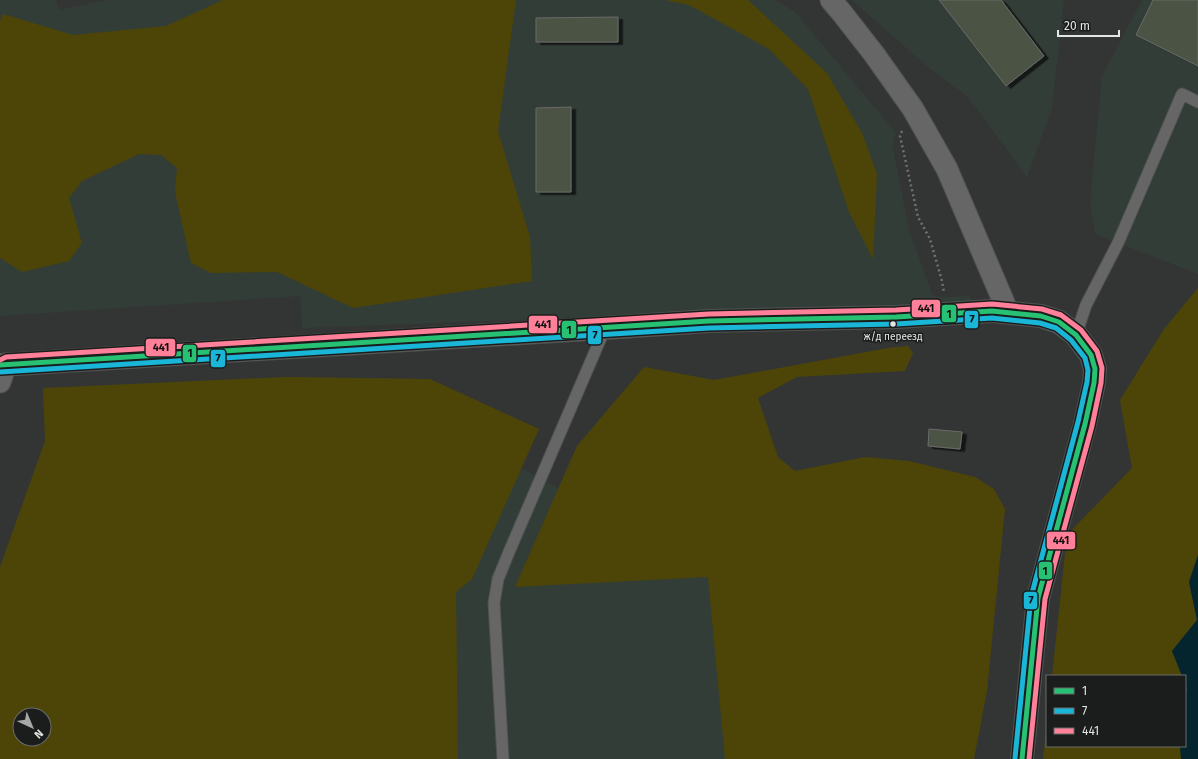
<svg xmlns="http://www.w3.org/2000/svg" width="1198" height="759" font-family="'Fira Sans',sans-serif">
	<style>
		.built { fill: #333d37; fill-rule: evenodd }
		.green { fill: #4d4507; fill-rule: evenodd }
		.water { fill: #05252e }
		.building { fill: #4b5244; stroke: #6a6b6a; filter: url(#shadow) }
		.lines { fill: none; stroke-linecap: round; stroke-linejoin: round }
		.lane-casing { stroke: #505251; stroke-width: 13 }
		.street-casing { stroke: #505251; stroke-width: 23 }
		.secondary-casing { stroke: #505251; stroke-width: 24 }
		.path { stroke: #707271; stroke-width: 2.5; stroke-dasharray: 2 3; stroke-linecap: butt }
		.lane { stroke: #656665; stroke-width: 11 }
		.street { stroke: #656665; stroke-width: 21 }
		.secondary { stroke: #656665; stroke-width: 22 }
		.bus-1-casing { stroke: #1b1d1c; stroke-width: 8 }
		.bus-2-casing { stroke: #1b1d1c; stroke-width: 8 }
		.bus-3-casing { stroke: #1b1d1c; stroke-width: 8 }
		.bus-1 { stroke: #26c172; stroke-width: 5 }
		.bus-2 { stroke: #1ab6d8; stroke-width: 5 }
		.bus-3 { stroke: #ff8098; stroke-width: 5 }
		.bus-dot { fill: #e3e6e4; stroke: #1b1d1c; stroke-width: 1.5 }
		.labels { text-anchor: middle; stroke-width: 3; stroke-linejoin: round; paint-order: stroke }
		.bus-label { font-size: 10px; fill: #e3e6e4; stroke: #1b1d1c }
		.line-badge { stroke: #1b1d1c; stroke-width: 1.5 }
		.pale-badge-label { font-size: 11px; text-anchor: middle; font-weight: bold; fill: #111 }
	</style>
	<defs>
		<filter id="shadow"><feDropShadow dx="4.5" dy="2.5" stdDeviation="0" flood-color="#0009"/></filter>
	</defs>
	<rect width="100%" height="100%" fill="#333534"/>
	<path class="built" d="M 0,0 L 56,0 L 59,10 L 107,0 L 776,0 L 795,12 L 895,132 L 893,149 L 909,230 L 933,296 L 944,297 L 969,296 L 975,307 L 898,306 L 302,328 L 301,296 L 0,316 Z
		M 852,0 L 1064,0 L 1052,108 L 1027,177 L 968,97 L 929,68 Z
		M 1142,0 L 1198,0 L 1198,274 L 1095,234 L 1090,203 L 1102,76 Z
		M 286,377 L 430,379 L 539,429 L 521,468 L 558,488 L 577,446 L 929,759 L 0,759 L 0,567 L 45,441 L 43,388 ZM 20,715 L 44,715 L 44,739 L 20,739 Z"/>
	<path class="green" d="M 223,0 L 516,0 L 498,131 L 530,237 L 532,281 L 353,308 L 277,272 L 211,273 L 191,263 L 175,192 L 177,168 L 161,155 L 139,154 L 82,181 L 69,198 L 82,243 L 69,261 L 22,272 L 0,258 L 0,21 L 3,14 L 73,35 L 166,26 Z
		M 665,0 L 748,0 L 827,73 L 862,133 L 877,174 L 873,259 L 849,212 L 808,89 L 769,49 L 689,5 Z
		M 1198,288 L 1198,555 L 1189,582 L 1197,620 L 1172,651 L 1182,676 L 1052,676 L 1067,535 L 1132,468 L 1120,400 L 1164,329 Z
		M 908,346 L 913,353 L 905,371 L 797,377 L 758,398 L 778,457 L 795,471 L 865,457 L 909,461 L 975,477 L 994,489 L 1005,509 L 987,691 L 974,759 L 725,759 L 708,577 L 515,587 L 577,446 L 644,367 L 714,380 L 888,348 Z
		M 286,377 L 430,379 L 539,429 L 472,579 L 456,592 L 458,759 L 0,759 L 0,567 L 45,441 L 43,388 ZM 20,715 L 44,715 L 44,739 L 20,739 Z
		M 1047,722 L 1047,746 L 1180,746 L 1181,759 L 1043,759 Z"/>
	<path class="water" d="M 1198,555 L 1198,759 L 1181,759 L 1180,746 L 1185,746 L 1185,703 L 1187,688 L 1185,683 L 1185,676 L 1182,676 L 1172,651 L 1197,620 L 1189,582 Z"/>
	<path class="building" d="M 939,0 L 1001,0 L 1044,56 L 1006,86 Z
		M 1153,0 L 1198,0 L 1198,66 L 1136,35 Z
		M 618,17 L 618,42 L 536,42 L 536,18 Z
		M 571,107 L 571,192 L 536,192 L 536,108 Z
		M 929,429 L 962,432 L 960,449 L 928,446 Z"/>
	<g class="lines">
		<defs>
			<path id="lane" d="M 1076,335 L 1086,305 L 1118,243 L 1182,94 L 1198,102
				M 503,759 L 494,603 L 498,579 L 509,552 L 606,326"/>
			<path id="street" d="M 831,0 L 842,13 L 874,54 L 913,109 L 947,169 L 1008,312
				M 0,382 L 6,364"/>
			<path id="secondary" d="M 0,365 L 605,328 L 709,321 L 896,317 L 992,311 L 1041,316 L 1059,322 L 1076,335 L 1091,355 L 1095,369 L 1094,383 L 1085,424 L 1038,598 L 1022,759"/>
		</defs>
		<use href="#lane" class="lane-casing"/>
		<use href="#street" class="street-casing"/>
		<use href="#secondary" class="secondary-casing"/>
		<path class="path" d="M 902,131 L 900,136 L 918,217 L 930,239 L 942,281 L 944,293"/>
		<use href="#lane" class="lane"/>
		<use href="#street" class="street"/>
		<use href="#secondary" class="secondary"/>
		<defs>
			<path id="bus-1" d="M 0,365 L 709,321 L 896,317 L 992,311 L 1041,316 L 1059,322 L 1076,335 L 1091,355 L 1095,369 L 1094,383 L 1085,424 L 1038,598 L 1022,759"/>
			<path id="bus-2" d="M 0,372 L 709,328 L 896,324 L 992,318 L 1040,323 L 1056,328 L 1071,340 L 1085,358 L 1088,370 L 1087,382 L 1078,422 L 1031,597 L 1015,758"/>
			<path id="bus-3" d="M 0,360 L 6,357 L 709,314 L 896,310 L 992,304 L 1042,309 L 1061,315 L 1081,330 L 1097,351 L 1102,368 L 1101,383 L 1092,426 L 1045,599 L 1029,759"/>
		</defs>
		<use href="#bus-1" class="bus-1-casing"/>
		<use href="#bus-2" class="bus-2-casing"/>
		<use href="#bus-3" class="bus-3-casing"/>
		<use href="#bus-1" class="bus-1"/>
		<use href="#bus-2" class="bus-2"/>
		<use href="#bus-3" class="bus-3"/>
	</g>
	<circle class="bus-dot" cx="893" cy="324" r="3.5"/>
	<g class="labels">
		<g class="bus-label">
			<text x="893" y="340">ж/д переезд</text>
		</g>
	</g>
	<g class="line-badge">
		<rect x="911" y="299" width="30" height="19" rx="4" fill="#ff8098"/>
		<rect x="941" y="304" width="16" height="19" rx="4" fill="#26c172"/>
		<rect x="964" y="310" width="15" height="19" rx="4" fill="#1ab6d8"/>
		<rect x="528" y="315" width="30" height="19" rx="4" fill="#ff8098"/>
		<rect x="561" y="320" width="16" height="19" rx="4" fill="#26c172"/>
		<rect x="587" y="325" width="15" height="20" rx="4" fill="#1ab6d8"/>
		<rect x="145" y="338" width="31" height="19" rx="4" fill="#ff8098"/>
		<rect x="182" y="344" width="15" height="19" rx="4" fill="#26c172"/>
		<rect x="210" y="349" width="16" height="19" rx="4" fill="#1ab6d8"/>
		<rect x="1046" y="531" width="30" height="19" rx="4" fill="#ff8098"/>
		<rect x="1038" y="561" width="15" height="19" rx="4" fill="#26c172"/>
		<rect x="1023" y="591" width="15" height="19" rx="4" fill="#1ab6d8"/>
	</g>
	<g class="pale-badge-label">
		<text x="926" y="312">441</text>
		<text x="949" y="318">1</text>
		<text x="972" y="323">7</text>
		<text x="543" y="328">441</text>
		<text x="569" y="334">1</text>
		<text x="595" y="339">7</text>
		<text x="161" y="351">441</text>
		<text x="190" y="357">1</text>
		<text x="218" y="362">7</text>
		<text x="1061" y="544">441</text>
		<text x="1045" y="575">1</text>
		<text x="1031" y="604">7</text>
	</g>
	<rect x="1046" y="675" width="140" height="72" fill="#1b1d1c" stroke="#6b6d6c"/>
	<rect x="1054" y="688" width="20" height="6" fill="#26c172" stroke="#6b6d6c"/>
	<text x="1082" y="695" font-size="12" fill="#e3e6e4">1</text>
	<rect x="1054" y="708" width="20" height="6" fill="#1ab6d8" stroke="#6b6d6c"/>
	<text x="1082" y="715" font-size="12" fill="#e3e6e4">7</text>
	<rect x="1054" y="728" width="20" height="6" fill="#ff8098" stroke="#6b6d6c"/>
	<text x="1082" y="735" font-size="12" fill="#e3e6e4">441</text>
	<g transform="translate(32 727) rotate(136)"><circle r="19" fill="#1b1d1c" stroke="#6b6d6c"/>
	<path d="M0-3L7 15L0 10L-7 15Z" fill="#a5a8a6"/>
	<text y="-6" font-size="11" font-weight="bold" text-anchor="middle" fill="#e3e6e4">N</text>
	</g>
	<path d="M1058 30v6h61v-6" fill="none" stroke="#e3e6e4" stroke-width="2"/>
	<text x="1064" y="30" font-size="12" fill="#e3e6e4" stroke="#1b1d1c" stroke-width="3" paint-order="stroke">20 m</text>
</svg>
